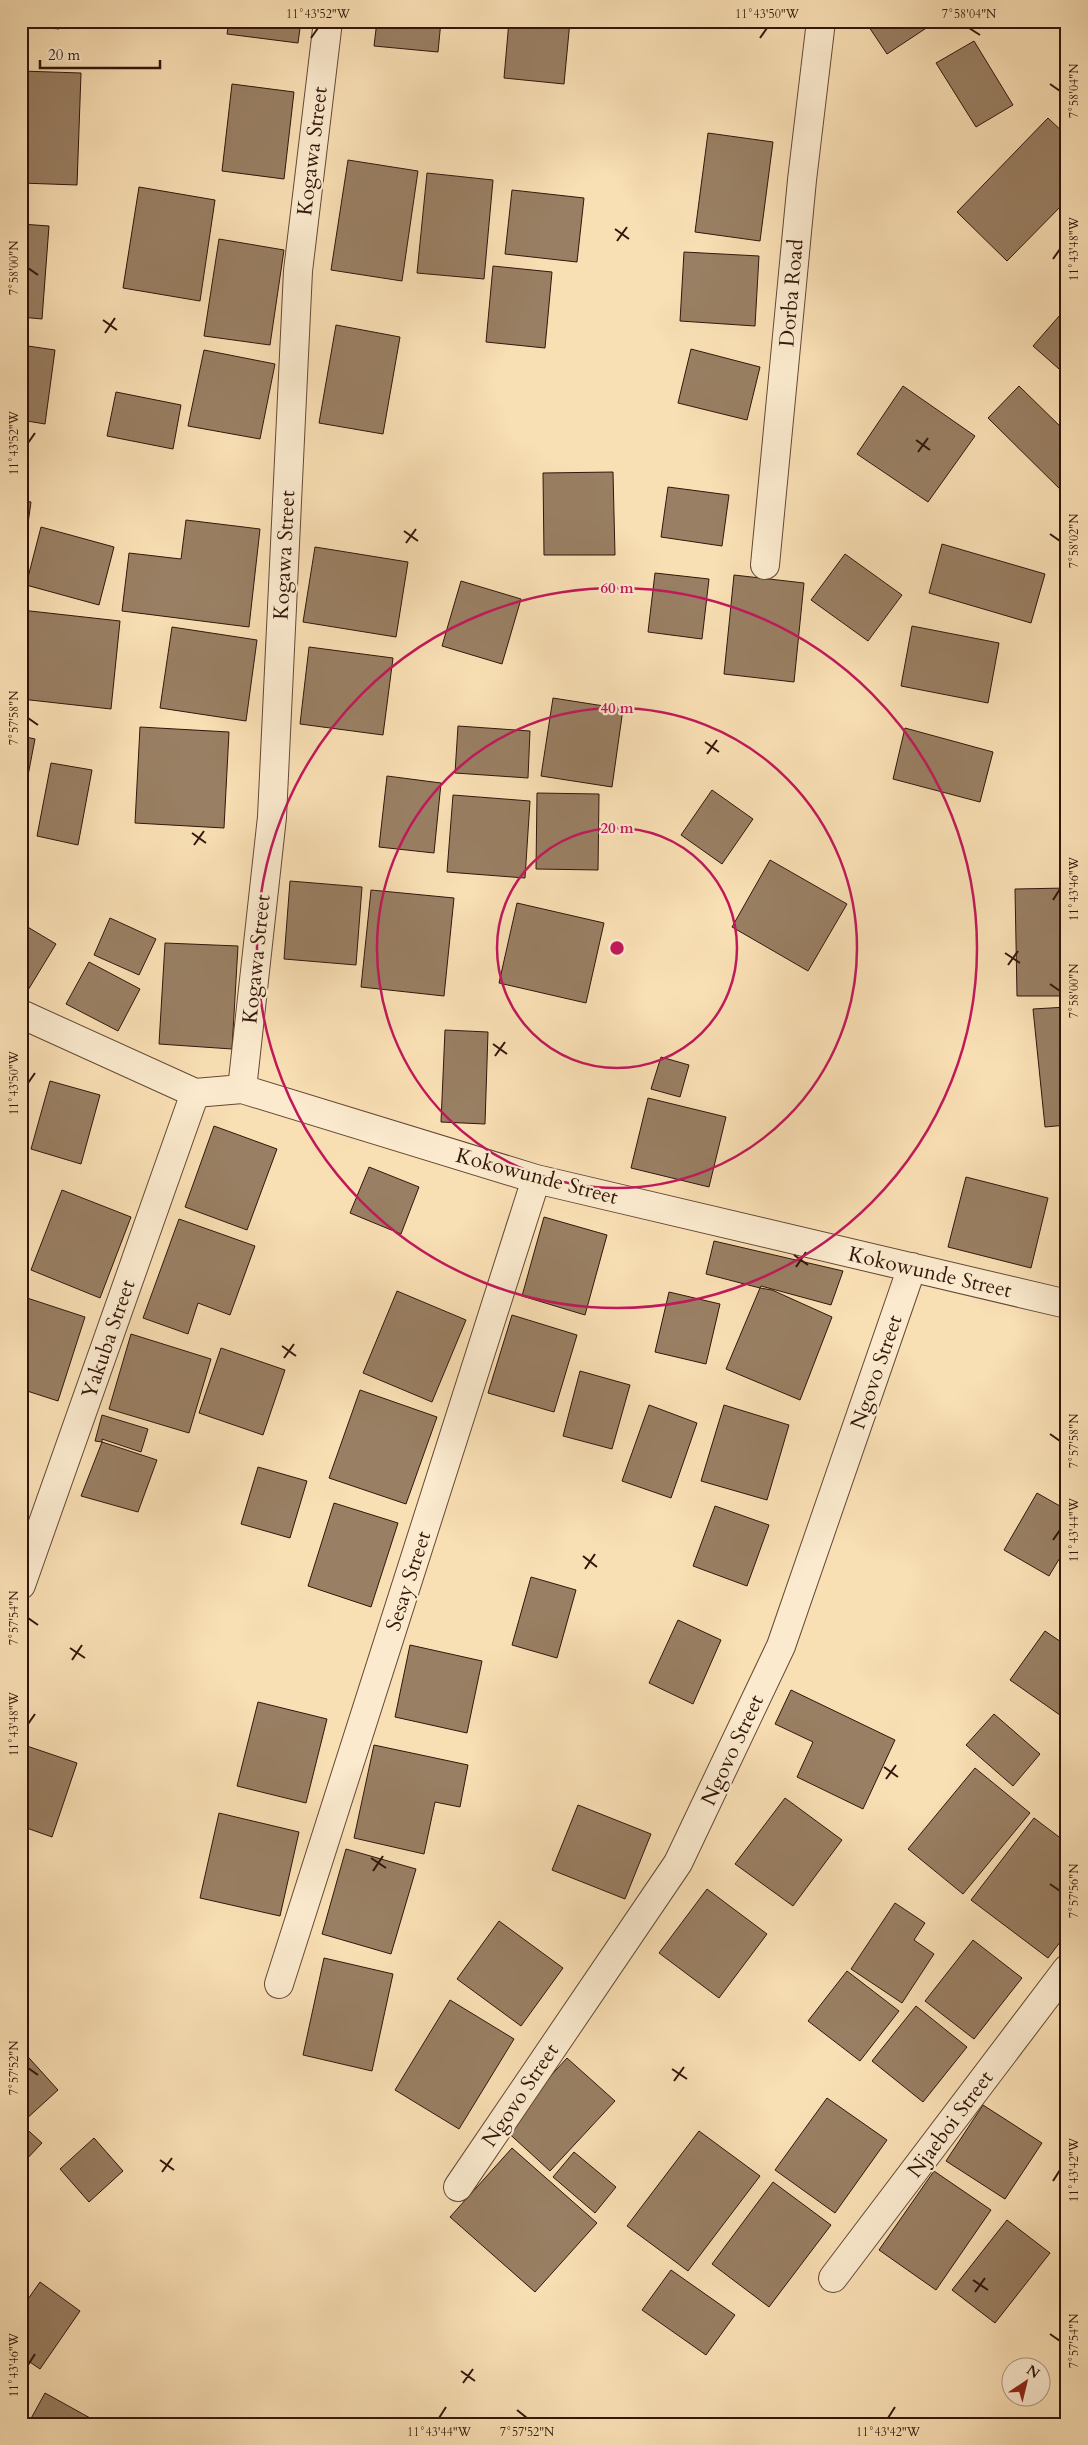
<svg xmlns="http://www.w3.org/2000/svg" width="1088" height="2445" font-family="Cardo,serif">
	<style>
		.building { fill: #997f63; stroke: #32160b }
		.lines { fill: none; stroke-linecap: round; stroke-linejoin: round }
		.minor-casing { stroke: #644835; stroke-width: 30 }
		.minor { stroke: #fbeace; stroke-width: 28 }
		.ticks { fill: none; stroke: #32160b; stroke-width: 2 }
		.ring { fill: none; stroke: #c2185b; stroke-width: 2.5 }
		.labels { text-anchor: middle; stroke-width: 4.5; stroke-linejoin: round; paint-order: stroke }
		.street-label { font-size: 21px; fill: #32160b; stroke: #fbeace }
		.centre { fill: #c2185b; stroke: #fbeace; stroke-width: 2.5 }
		.ring-label { font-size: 15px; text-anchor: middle; font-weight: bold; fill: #c2185b; stroke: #fbeace; stroke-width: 4.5; stroke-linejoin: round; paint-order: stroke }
		.neatline { fill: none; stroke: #32160b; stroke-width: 2 }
		.ticks-label { font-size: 12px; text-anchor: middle; fill: #32160b }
	</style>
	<rect width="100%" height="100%" fill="#f9dfb4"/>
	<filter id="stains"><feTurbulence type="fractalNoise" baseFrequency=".004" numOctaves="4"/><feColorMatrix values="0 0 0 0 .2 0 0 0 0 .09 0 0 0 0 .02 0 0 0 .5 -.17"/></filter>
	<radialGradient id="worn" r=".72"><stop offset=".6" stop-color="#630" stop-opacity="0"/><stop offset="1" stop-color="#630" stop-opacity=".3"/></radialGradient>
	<path class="building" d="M 21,21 L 60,21 L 59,29 L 21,25 Z
		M 229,21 L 301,21 L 298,43 L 227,34 Z
		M 377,21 L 441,21 L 438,52 L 374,46 Z
		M 509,21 L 570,21 L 564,84 L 504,78 Z
		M 865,21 L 937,21 L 887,54 Z
		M 974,41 L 1013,105 L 976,127 L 936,63 Z
		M 21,71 L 81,73 L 77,185 L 21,183 Z
		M 232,84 L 294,92 L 284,179 L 222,171 Z
		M 1048,118 L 1067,136 L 1067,200 L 1007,261 L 957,212 Z
		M 708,133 L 773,142 L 760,241 L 695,232 Z
		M 348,160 L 418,171 L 402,281 L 331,270 Z
		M 427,173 L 493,180 L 484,279 L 417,273 Z
		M 139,187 L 215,200 L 200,301 L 123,288 Z
		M 512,190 L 584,198 L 577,262 L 505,254 Z
		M 21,224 L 49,226 L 42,319 L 21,317 Z
		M 219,239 L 284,250 L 270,345 L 204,336 Z
		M 684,252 L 759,256 L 755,326 L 680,321 Z
		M 493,266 L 552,272 L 545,348 L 486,342 Z
		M 1067,307 L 1067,376 L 1033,346 Z
		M 336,325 L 400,337 L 383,434 L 319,423 Z
		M 21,345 L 55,350 L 45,424 L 21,420 Z
		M 691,349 L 760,367 L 747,420 L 678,403 Z
		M 204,350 L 275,364 L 260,439 L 188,426 Z
		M 903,386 L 975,436 L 928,502 L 857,454 Z
		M 1019,386 L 1067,433 L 1067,496 L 988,418 Z
		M 116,392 L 181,405 L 173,449 L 107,436 Z
		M 613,472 L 615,555 L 544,555 L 543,473 Z
		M 668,487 L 729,495 L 722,546 L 661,537 Z
		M 21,500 L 31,502 L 21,574 Z
		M 186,520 L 260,529 L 249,627 L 122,611 L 129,553 L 181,559 Z
		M 41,527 L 114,547 L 99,605 L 26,585 Z
		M 942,544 L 1045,574 L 1031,623 L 929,593 Z
		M 315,547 L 408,562 L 396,637 L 303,622 Z
		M 845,554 L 902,595 L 868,641 L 811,600 Z
		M 655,573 L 709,579 L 702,639 L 648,632 Z
		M 734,575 L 804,583 L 794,682 L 724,674 Z
		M 461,581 L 521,599 L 502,664 L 442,646 Z
		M 21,610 L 120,621 L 111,709 L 21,699 Z
		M 912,626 L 999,643 L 988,703 L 901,686 Z
		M 172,627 L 257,640 L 246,721 L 160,708 Z
		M 309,647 L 393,658 L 383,735 L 300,724 Z
		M 553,698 L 623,709 L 612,787 L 541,776 Z
		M 458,726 L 530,731 L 528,778 L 455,773 Z
		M 140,727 L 229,732 L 224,828 L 135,823 Z
		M 905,728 L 993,752 L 980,802 L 893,779 Z
		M 21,736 L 35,739 L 21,812 Z
		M 51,763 L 92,770 L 78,845 L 37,836 Z
		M 387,776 L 441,783 L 434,853 L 379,847 Z
		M 712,790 L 753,819 L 722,864 L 681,835 Z
		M 537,793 L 599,794 L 598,870 L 536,869 Z
		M 453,795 L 530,801 L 525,878 L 447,872 Z
		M 770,860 L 847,904 L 808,971 L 732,927 Z
		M 290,881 L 362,887 L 356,965 L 284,959 Z
		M 1067,888 L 1067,996 L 1017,996 L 1015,889 Z
		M 371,890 L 454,898 L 444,996 L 361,987 Z
		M 517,903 L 604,923 L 586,1003 L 499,983 Z
		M 110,918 L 156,939 L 139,975 L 94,955 Z
		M 21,923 L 56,944 L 22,1000 L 21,1000 Z
		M 165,943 L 238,946 L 232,1049 L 159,1044 Z
		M 89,962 L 140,989 L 118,1031 L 66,1004 Z
		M 1067,1007 L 1067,1125 L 1045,1127 L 1033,1009 Z
		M 445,1030 L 488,1032 L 485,1124 L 441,1122 Z
		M 661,1057 L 689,1065 L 680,1097 L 651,1089 Z
		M 50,1081 L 100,1095 L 81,1164 L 31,1149 Z
		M 648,1098 L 726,1117 L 709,1187 L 631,1168 Z
		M 214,1126 L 277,1149 L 247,1230 L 185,1207 Z
		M 369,1167 L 419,1187 L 401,1234 L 350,1213 Z
		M 966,1177 L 1048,1198 L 1031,1268 L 948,1247 Z
		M 62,1190 L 131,1217 L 100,1298 L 31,1270 Z
		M 544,1217 L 607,1235 L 585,1315 L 522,1296 Z
		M 179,1219 L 255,1246 L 230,1315 L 198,1303 L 188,1334 L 143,1318 Z
		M 714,1241 L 843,1271 L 831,1305 L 761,1286 L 760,1288 L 706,1274 Z
		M 760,1288 L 772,1290 L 832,1317 L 800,1400 L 726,1369 Z
		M 397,1291 L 466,1320 L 432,1402 L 363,1373 Z
		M 669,1292 L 720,1304 L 706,1364 L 655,1352 Z
		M 21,1296 L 85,1317 L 58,1401 L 21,1389 Z
		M 512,1315 L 577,1335 L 554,1412 L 488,1393 Z
		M 131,1334 L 211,1359 L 189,1433 L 109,1409 Z
		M 221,1348 L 285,1370 L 263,1435 L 199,1413 Z
		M 580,1371 L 630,1385 L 612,1449 L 563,1436 Z
		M 360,1390 L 437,1417 L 406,1504 L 329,1478 Z
		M 649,1405 L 697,1423 L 671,1498 L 622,1481 Z
		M 724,1405 L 789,1425 L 767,1500 L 701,1481 Z
		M 102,1415 L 148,1429 L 141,1452 L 102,1439 L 102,1442 L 95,1441 Z
		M 102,1442 L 157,1460 L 138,1512 L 81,1496 Z
		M 258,1467 L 307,1481 L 290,1538 L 241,1524 Z
		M 1037,1493 L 1067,1510 L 1067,1546 L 1049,1576 L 1004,1550 Z
		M 334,1503 L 398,1523 L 371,1607 L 308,1586 Z
		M 715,1506 L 769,1525 L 747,1586 L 693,1566 Z
		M 531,1577 L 576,1590 L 557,1658 L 512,1645 Z
		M 678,1620 L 721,1640 L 693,1704 L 649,1683 Z
		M 1045,1631 L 1067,1646 L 1067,1720 L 1010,1680 Z
		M 410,1645 L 482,1661 L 467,1733 L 395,1717 Z
		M 791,1690 L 895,1740 L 863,1809 L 797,1777 L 813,1742 L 775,1724 Z
		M 258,1702 L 327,1719 L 306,1803 L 237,1786 Z
		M 994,1714 L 1040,1754 L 1013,1786 L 966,1745 Z
		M 21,1744 L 77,1763 L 52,1837 L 21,1826 Z
		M 374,1745 L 468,1765 L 460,1807 L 435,1802 L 424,1854 L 354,1838 Z
		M 975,1768 L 1030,1813 L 963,1894 L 908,1849 Z
		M 785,1798 L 842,1840 L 793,1906 L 735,1864 Z
		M 578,1805 L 651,1834 L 625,1899 L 552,1870 Z
		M 219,1813 L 299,1832 L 280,1916 L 200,1898 Z
		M 1034,1818 L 1067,1843 L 1067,1933 L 1048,1958 L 971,1900 Z
		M 346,1849 L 416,1869 L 391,1954 L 322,1934 Z
		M 707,1889 L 767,1934 L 719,1998 L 659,1953 Z
		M 895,1903 L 925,1923 L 914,1940 L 934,1954 L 902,2003 L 851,1969 Z
		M 499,1921 L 563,1968 L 521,2026 L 457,1979 Z
		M 973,1940 L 1022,1978 L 974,2039 L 925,2001 Z
		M 324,1958 L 393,1974 L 372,2071 L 303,2055 Z
		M 847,1971 L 899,2011 L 860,2061 L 808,2021 Z
		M 450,2000 L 514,2039 L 459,2129 L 395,2090 Z
		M 916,2006 L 967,2047 L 923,2102 L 872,2061 Z
		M 21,2049 L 58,2090 L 24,2121 L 21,2118 Z
		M 567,2058 L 615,2101 L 550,2171 L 503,2128 Z
		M 827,2098 L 887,2140 L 835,2213 L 775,2170 Z
		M 983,2105 L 1042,2143 L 1005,2199 L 946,2161 Z
		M 21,2124 L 42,2143 L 21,2165 Z
		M 699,2131 L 760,2176 L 688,2271 L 627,2226 Z
		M 94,2138 L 123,2171 L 89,2202 L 60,2169 Z
		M 512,2148 L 597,2223 L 535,2292 L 450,2217 Z
		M 574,2152 L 616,2187 L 595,2213 L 553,2177 Z
		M 934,2171 L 991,2210 L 936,2290 L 879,2250 Z
		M 773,2182 L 831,2225 L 769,2307 L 712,2264 Z
		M 1007,2220 L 1050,2253 L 995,2323 L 952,2290 Z
		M 671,2270 L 735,2315 L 706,2355 L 642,2310 Z
		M 40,2282 L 80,2311 L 40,2369 L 21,2356 L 21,2309 Z
		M 45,2393 L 101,2424 L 28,2424 Z"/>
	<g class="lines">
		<defs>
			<path id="minor" d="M 765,565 L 802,180 L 821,21
				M 21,1014 L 195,1093 L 242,1089 L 536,1179 L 1067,1304
				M 242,1089 L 272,817 L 298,271 L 328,21
				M 21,1585 L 195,1093
				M 279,1984 L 536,1179
				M 458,2187 L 678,1863 L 781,1646 L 912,1267
				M 833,2278 L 1067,1969"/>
		</defs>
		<use href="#minor" class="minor-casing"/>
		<use href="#minor" class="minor"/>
	</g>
	<path class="ticks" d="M 969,28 L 980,35M 311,38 L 318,28M 760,38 L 767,28M 1050,84 L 1060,91M 615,229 L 629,239M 617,241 L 627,227M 1053,259 L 1060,249M 28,268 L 38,275M 103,320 L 117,330M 105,333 L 115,318M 916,440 L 930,450M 28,443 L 35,433M 918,452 L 928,438M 404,531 L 418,541M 1050,534 L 1060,541M 406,543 L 416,529M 28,718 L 38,725M 705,742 L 719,752M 707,754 L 717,740M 192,833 L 206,843M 194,845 L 204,831M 1053,900 L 1060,889M 1005,953 L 1020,963M 1008,965 L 1018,951M 1050,984 L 1060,991M 493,1044 L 507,1054M 495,1056 L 505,1042M 28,1083 L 35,1073M 794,1255 L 808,1265M 796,1267 L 806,1252M 282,1346 L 296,1356M 284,1358 L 294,1344M 1050,1434 L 1060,1441M 1053,1540 L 1060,1530M 583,1556 L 597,1567M 585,1569 L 595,1554M 28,1618 L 38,1625M 70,1648 L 85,1658M 72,1660 L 82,1645M 28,1724 L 35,1714M 884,1767 L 898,1777M 886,1779 L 896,1765M 371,1858 L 386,1868M 373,1871 L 383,1856M 1050,1884 L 1060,1891M 28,2068 L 38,2075M 672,2069 L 687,2079M 674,2081 L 684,2067M 160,2160 L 174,2170M 162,2172 L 172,2158M 1053,2181 L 1060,2170M 973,2280 L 988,2290M 975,2292 L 985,2278M 1050,2334 L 1060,2341M 28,2365 L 35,2354M 461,2371 L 475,2381M 463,2383 L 473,2369M 517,2410 L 527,2418M 439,2418 L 446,2407M 888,2418 L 895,2407"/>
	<g class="ring">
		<circle cx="617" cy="948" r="120"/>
		<circle cx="617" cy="948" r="240"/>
		<circle cx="617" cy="948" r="360"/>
	</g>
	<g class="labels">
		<g class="street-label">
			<text transform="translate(312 151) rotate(-83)" y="7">Kogawa Street</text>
			<text transform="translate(791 293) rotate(-85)" y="7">Dorba Road</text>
			<text transform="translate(284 555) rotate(-87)" y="7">Kogawa Street</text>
			<text transform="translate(256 959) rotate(-84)" y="7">Kogawa Street</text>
			<text transform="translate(537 1176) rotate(15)" y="7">Kokowunde Street</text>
			<text transform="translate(930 1272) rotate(13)" y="7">Kokowunde Street</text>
			<text transform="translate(108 1339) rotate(-71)" y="7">Yakuba Street</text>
			<text transform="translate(876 1372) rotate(-71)" y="7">Ngovo Street</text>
			<text transform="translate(408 1581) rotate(-72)" y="7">Sesay Street</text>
			<text transform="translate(732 1750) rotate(-65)" y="7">Ngovo Street</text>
			<text transform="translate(520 2095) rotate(-56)" y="7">Ngovo Street</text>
			<text transform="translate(950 2124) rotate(-53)" y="7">Njaeboi Street</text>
		</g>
	</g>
	<circle cx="617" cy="948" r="8" class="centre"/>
	<g class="ring-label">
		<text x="617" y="593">60 m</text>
		<text x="617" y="713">40 m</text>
		<text x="617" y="833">20 m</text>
	</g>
	<rect width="1088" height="2445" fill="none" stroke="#f9dfb4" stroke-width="55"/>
	<g transform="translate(1026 2382) rotate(35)"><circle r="24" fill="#fbeace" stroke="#ab9580"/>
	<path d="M0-4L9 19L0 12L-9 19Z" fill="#8f2418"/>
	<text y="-8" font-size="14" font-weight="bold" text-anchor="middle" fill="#32160b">N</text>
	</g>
	<path d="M40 60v8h120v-8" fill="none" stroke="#32160b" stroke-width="2.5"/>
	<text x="48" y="60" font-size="15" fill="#32160b" stroke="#fbeace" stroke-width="4" paint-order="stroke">20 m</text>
	<rect x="28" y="28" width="1032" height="2390" class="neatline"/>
	<g class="ticks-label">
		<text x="318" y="18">11°43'52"W</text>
		<text x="767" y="18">11°43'50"W</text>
		<text x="969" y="18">7°58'04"N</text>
		<text transform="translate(1074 91) rotate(-90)" y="4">7°58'04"N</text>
		<text transform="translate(1074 249) rotate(-90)" y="4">11°43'48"W</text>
		<text transform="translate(14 268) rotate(-90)" y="4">7°58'00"N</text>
		<text transform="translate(14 443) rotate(-90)" y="4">11°43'52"W</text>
		<text transform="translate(1074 541) rotate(-90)" y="4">7°58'02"N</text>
		<text transform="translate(14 718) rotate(-90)" y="4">7°57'58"N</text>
		<text transform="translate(1074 889) rotate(-90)" y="4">11°43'46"W</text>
		<text transform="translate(1074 991) rotate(-90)" y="4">7°58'00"N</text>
		<text transform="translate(14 1083) rotate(-90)" y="4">11°43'50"W</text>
		<text transform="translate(1074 1441) rotate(-90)" y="4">7°57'58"N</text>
		<text transform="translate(1074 1530) rotate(-90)" y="4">11°43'44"W</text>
		<text transform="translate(14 1618) rotate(-90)" y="4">7°57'54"N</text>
		<text transform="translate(14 1724) rotate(-90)" y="4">11°43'48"W</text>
		<text transform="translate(1074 1891) rotate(-90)" y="4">7°57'56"N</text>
		<text transform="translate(14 2068) rotate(-90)" y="4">7°57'52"N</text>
		<text transform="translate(1074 2170) rotate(-90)" y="4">11°43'42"W</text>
		<text transform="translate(1074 2341) rotate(-90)" y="4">7°57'54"N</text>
		<text transform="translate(14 2365) rotate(-90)" y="4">11°43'46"W</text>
		<text x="439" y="2436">11°43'44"W</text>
		<text x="527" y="2436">7°57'52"N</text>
		<text x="888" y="2436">11°43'42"W</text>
	</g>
	<rect width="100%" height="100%" filter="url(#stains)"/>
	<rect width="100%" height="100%" fill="url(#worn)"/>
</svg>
